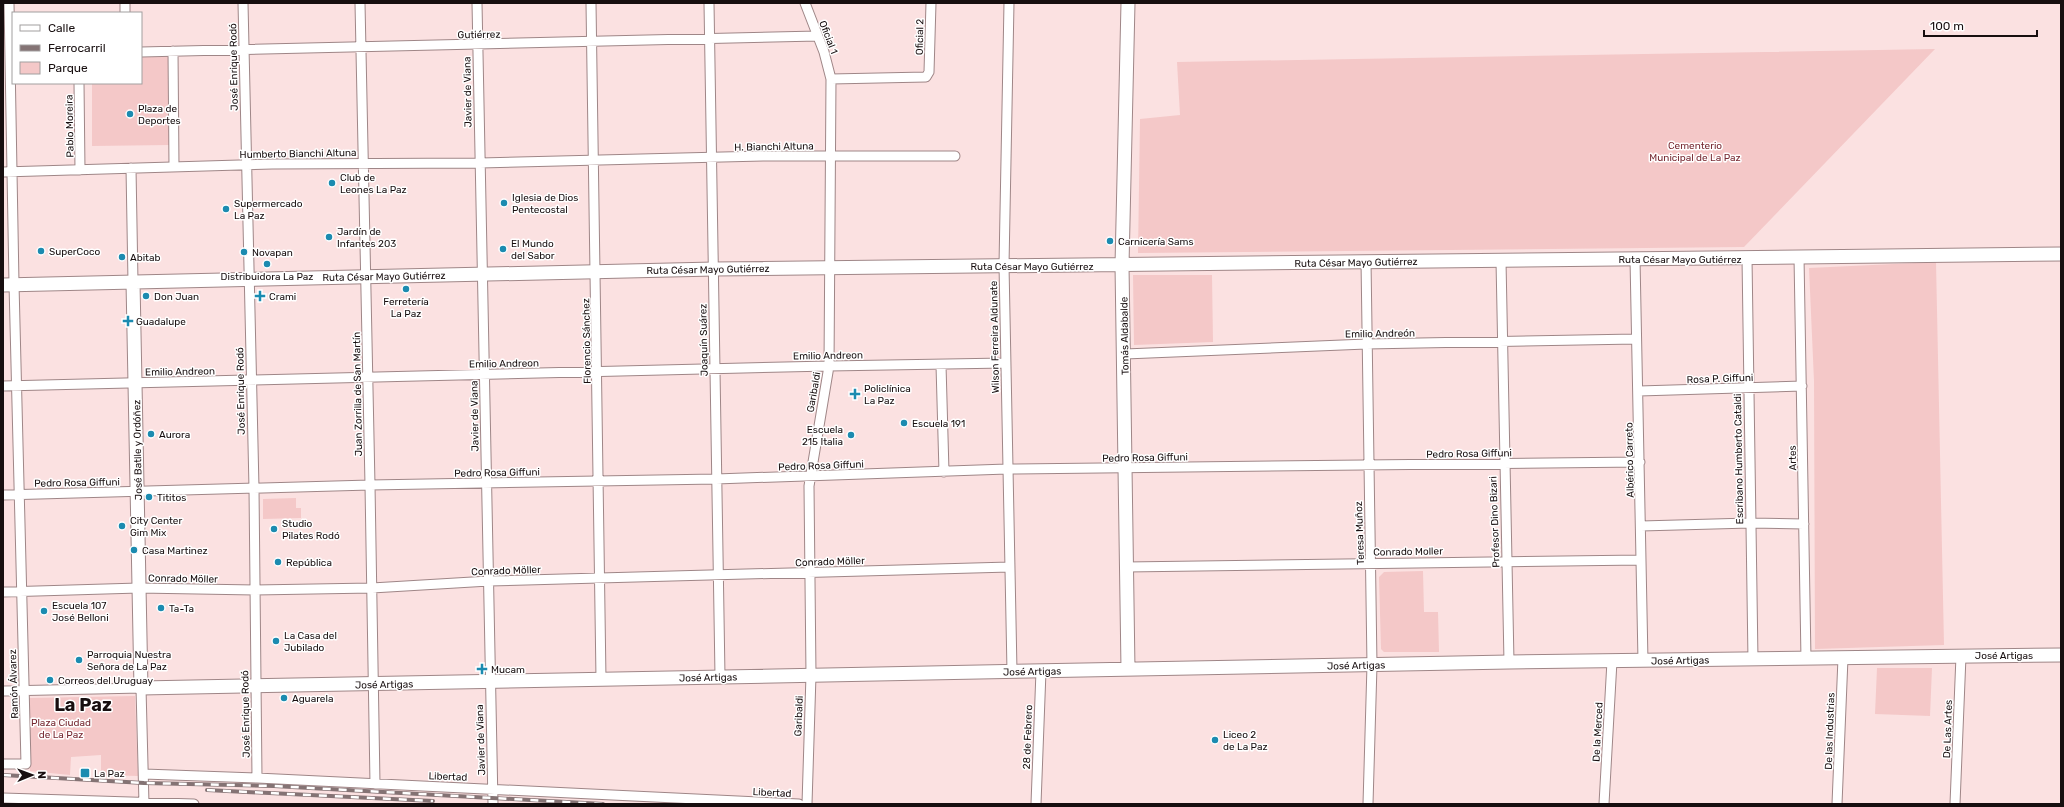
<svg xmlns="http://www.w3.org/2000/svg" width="2064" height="807" font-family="Rubik,sans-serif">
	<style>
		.green { fill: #f4c8c8 }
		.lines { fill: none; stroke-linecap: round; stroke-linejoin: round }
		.street-casing { stroke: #9f8687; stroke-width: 11 }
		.secondary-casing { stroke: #9f8687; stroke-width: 15 }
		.street { stroke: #fff; stroke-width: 9 }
		.secondary { stroke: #fff; stroke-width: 13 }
		.rail-casing { stroke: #847374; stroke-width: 4 }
		.rail { stroke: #fff; stroke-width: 2.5; stroke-dasharray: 8; stroke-linecap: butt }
		.poi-dot { fill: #1b8bb0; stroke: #fff; stroke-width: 1.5 }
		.labels { text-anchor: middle; stroke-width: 3; stroke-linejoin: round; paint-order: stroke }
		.street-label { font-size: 10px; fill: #170e0f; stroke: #fff }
		.poi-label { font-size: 10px; fill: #170e0f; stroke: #fff; text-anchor: start }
		.park-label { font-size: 10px; fill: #772932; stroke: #fff }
		.town-label { font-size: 18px; font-weight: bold; fill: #170e0f; stroke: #fff }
	</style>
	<rect width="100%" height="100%" fill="#fbe1e1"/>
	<path class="green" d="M 1935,49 L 1744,247 L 1138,253 L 1140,119 L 1180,115 L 1177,62 Z
		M 141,55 L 168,55 L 169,145 L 92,146 L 92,83 L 141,83 Z
		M 1936,262 L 1944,645 L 1815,649 L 1814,381 L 1809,268 Z
		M 1133,275 L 1212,275 L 1213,342 L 1134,345 Z
		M 296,498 L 296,508 L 301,508 L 301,518 L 263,519 L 263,499 Z
		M 1423,571 L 1424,612 L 1438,612 L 1439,652 L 1384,652 L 1381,649 L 1379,577 L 1384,572 Z
		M 1877,668 L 1932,668 L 1930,716 L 1875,714 Z
		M 135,696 L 138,776 L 101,775 L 101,755 L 71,757 L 70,775 L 30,771 L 29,698 Z"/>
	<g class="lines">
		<defs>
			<path id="street" d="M 125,3 L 125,13
				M 243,3 L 254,488 L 257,778
				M 360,3 L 370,485 L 375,784
				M 477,3 L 493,804
				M 591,3 L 601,679
				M 709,3 L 720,676
				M 805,3 L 824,52 L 831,79 L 829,366 L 809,486 L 811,675 L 807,804
				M 1009,3 L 1004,265 L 1012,671
				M 173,51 L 174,167
				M 141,52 L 818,36
				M 831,79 L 926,77 L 929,72 L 931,3
				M 79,83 L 80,170
				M 131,168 L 133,282
				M 3,172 L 272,164 L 480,163 L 763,156 L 955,156
				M 1799,257 L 1806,659
				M 1747,258 L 1753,660
				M 1635,259 L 1643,661
				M 1366,261 L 1372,665 L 1368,804
				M 1501,261 L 1509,662
				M 1125,354 L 1366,344 L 1636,339
				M 941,365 L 944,472
				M 3,386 L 829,366 L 1005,363
				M 1639,391 L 1802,386
				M 3,495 L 370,485 L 716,479 L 1007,469 L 1640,462
				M 1641,526 L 1750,523 L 1804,524
				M 1126,567 L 1641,560
				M 3,592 L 139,588 L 255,590 L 372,588 L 489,581 L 1010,567
				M 3,691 L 141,688 L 144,804
				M 3,764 L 26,764 L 14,284 L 9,3
				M 144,774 L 257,778 L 799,804
				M 3,798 L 194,804
				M 1036,804 L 1041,671
				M 1604,804 L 1612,661
				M 1837,804 L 1843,658
				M 1955,804 L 1961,656"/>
			<path id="secondary" d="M 1128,3 L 1122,265 L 1128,669
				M 133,282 L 141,688 L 1509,662 L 2061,655
				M 3,285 L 714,269 L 2061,254"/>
		</defs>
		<use href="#street" class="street-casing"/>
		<use href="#secondary" class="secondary-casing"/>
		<use href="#street" class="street"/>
		<use href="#secondary" class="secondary"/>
		<defs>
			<path id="rail" d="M 3,775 L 144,783 L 274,786 L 603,804
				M 207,790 L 433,801"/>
		</defs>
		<use href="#rail" class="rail-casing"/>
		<use href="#rail" class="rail"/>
	</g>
	<g class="poi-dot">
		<circle cx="130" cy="114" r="4"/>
		<circle cx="332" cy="183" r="4"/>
		<circle cx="504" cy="203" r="4"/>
		<circle cx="226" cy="209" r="4"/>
		<circle cx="329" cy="237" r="4"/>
		<circle cx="1110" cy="241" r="4"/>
		<circle cx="503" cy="249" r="4"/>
		<circle cx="41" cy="251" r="4"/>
		<circle cx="244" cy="252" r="4"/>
		<circle cx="122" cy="257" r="4"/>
		<circle cx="267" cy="264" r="4"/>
		<circle cx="406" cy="289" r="4"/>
		<circle cx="146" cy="296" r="4"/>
		<path d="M258 290h4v4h4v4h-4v4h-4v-4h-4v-4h4z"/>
		<path d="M126 315h4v4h4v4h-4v4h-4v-4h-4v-4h4z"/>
		<path d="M853 388h4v4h4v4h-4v4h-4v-4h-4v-4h4z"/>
		<circle cx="904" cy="423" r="4"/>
		<circle cx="151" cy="434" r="4"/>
		<circle cx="851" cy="435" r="4"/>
		<circle cx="149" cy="497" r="4"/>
		<circle cx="122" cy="526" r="4"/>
		<circle cx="274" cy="529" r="4"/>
		<circle cx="134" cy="550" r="4"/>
		<circle cx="278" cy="562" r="4"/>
		<circle cx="161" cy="608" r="4"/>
		<circle cx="44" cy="611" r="4"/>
		<circle cx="276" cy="641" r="4"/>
		<circle cx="79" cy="660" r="4"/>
		<path d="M480 663h4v4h4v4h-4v4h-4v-4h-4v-4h4z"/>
		<circle cx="50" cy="680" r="4"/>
		<circle cx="284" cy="698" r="4"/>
		<circle cx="1215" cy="740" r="4"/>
		<rect x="80" y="768" width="10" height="10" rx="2"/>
	</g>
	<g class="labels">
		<g class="street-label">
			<text transform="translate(479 34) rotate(-1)" y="4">Gutiérrez</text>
			<text transform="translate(829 37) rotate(69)" y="4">Oficial 1</text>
			<text transform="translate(919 37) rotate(-89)" y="4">Oficial 2</text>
			<text transform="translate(233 67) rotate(-91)" y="4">José Enrique Rodó</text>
			<text transform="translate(467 92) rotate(-91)" y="4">Javier de Viana</text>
			<text transform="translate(69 126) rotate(-91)" y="4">Pablo Moreira</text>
			<text transform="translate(774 146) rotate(-1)" y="4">H. Bianchi Altuna</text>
			<text transform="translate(298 153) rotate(-1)" y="4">Humberto Bianchi Altuna</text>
			<text x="1680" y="263">Ruta César Mayo Gutiérrez</text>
			<text transform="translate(1356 262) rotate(-1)" y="4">Ruta César Mayo Gutiérrez</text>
			<text x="1032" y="270">Ruta César Mayo Gutiérrez</text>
			<text transform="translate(708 269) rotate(-1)" y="4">Ruta César Mayo Gutiérrez</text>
			<text transform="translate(384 276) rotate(-1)" y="4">Ruta César Mayo Gutiérrez</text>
			<text transform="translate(1380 333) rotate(-1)" y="4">Emilio Andreón</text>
			<text transform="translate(1124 336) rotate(-91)" y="4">Tomás Aldabalde</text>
			<text transform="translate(994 337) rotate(-91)" y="4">Wilson Ferreira Aldunate</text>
			<text transform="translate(703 340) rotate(-91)" y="4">Joaquín Suárez</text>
			<text transform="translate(586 341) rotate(-91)" y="4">Florencio Sánchez</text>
			<text transform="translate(828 355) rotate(-1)" y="4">Emilio Andreon</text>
			<text transform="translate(504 363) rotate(-1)" y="4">Emilio Andreon</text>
			<text transform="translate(180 371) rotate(-1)" y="4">Emilio Andreon</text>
			<text transform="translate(1720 378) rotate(-2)" y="4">Rosa P. Giffuni</text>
			<text transform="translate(240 391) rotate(-91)" y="4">José Enrique Rodó</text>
			<text transform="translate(813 392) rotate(-80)" y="4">Garibaldi</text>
			<text transform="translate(357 394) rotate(-91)" y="4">Juan Zorrilla de San Martín</text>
			<text transform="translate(474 416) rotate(-91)" y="4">Javier de Viana</text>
			<text transform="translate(137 450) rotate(-91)" y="4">José Batlle y Ordóñez</text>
			<text transform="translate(1469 453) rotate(-1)" y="4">Pedro Rosa Giffuni</text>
			<text transform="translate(1145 457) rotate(-1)" y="4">Pedro Rosa Giffuni</text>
			<text transform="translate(1792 458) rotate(-91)" y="4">Artes</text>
			<text transform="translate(1738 459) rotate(-91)" y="4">Escribano Humberto Cataldi</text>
			<text transform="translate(1629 460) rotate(-91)" y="4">Albérico Carreto</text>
			<text transform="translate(821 465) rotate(-2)" y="4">Pedro Rosa Giffuni</text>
			<text transform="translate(497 472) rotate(-1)" y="4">Pedro Rosa Giffuni</text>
			<text transform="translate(77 482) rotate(-1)" y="4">Pedro Rosa Giffuni</text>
			<text transform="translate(1494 522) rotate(-92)" y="4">Profesor Dino Bizari</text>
			<text transform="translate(1359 533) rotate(-92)" y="4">Teresa Muñoz</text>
			<text transform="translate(1408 551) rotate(-1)" y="4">Conrado Moller</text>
			<text transform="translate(830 561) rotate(-2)" y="4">Conrado Möller</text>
			<text transform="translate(506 570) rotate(-2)" y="4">Conrado Möller</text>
			<text transform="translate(183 578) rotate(1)" y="4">Conrado Möller</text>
			<text x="2004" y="659">José Artigas</text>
			<text transform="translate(1680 660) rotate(-1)" y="4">José Artigas</text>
			<text transform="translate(1356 665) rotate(-1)" y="4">José Artigas</text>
			<text transform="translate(1032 671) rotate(-1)" y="4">José Artigas</text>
			<text transform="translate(708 677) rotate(-1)" y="4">José Artigas</text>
			<text transform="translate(13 684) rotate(-92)" y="4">Ramón Álvarez</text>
			<text transform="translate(384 684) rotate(-1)" y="4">José Artigas</text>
			<text transform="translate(245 714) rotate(-91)" y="4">José Enrique Rodó</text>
			<text transform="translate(798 716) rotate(-88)" y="4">Garibaldi</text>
			<text transform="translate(1947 729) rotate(-88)" y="4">De Las Artes</text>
			<text transform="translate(1829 731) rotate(-88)" y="4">De las Industrias</text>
			<text transform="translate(1597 732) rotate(-87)" y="4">De la Merced</text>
			<text transform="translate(1027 737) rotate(-88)" y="4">28 de Febrero</text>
			<text transform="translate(480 740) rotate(-92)" y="4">Javier de Viana</text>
			<text transform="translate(448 776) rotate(2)" y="4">Libertad</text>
			<text transform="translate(772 792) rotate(3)" y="4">Libertad</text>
		</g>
		<g class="poi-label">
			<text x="138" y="112">Plaza de<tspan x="138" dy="12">Deportes</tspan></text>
			<text x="340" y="181">Club de<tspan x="340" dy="12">Leones La Paz</tspan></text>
			<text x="512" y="201">Iglesia de Dios<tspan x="512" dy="12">Pentecostal</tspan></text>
			<text x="234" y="207">Supermercado<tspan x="234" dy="12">La Paz</tspan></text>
			<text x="337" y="235">Jardín de<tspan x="337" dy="12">Infantes 203</tspan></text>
			<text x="1118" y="245">Carnicería Sams</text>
			<text x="511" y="247">El Mundo<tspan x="511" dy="12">del Sabor</tspan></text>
			<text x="49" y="255">SuperCoco</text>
			<text x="252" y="256">Novapan</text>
			<text x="130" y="261">Abitab</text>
			<text x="267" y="280" text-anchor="middle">Distribuidora La Paz</text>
			<text x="154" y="300">Don Juan</text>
			<text x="269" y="300">Crami</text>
			<text x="406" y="305" text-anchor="middle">Ferretería<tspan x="406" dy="12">La Paz</tspan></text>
			<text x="136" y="325">Guadalupe</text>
			<text x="864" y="392">Policlínica<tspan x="864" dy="12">La Paz</tspan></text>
			<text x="912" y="427">Escuela 191</text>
			<text x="843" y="433" text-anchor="end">Escuela<tspan x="843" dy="12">215 Italia</tspan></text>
			<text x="159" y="438">Aurora</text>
			<text x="157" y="501">Tititos</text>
			<text x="130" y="524">City Center<tspan x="130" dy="12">Gim Mix</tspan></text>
			<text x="282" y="527">Studio<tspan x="282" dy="12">Pilates Rodó</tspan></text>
			<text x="142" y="554">Casa Martinez</text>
			<text x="286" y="566">República</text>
			<text x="52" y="609">Escuela 107<tspan x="52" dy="12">José Belloni</tspan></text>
			<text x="169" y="612">Ta-Ta</text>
			<text x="284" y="639">La Casa del<tspan x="284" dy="12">Jubilado</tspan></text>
			<text x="87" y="658">Parroquia Nuestra<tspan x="87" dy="12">Señora de La Paz</tspan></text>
			<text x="491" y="673">Mucam</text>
			<text x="58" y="684">Correos del Uruguay</text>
			<text x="292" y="702">Aguarela</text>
			<text x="1223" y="738">Liceo 2<tspan x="1223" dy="12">de La Paz</tspan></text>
			<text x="94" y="777">La Paz</text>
		</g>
		<g class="park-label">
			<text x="1695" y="149">Cementerio<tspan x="1695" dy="12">Municipal de La Paz</tspan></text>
			<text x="61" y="726">Plaza Ciudad<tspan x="61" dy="12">de La Paz</tspan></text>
		</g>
		<g class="town-label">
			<text x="83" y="711">La Paz</text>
		</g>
	</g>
	<rect width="2064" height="807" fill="none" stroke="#170e0f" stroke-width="8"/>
	<rect x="12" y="12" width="130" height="72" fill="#ffffff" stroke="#a29f9f"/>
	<rect x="20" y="25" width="20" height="6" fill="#ffffff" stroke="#a29f9f"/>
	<text x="48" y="32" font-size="12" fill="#170e0f">Calle</text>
	<rect x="20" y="45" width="20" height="6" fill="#847374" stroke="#a29f9f"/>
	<text x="48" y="52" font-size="12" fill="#170e0f">Ferrocarril</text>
	<rect x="20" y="62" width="20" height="12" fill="#f4c8c8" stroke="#a29f9f"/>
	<text x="48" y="72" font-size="12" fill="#170e0f">Parque</text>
	<g transform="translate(32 775) rotate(89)" stroke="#ffffff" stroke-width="3" paint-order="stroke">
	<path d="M0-3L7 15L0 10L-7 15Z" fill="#170e0f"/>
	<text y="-6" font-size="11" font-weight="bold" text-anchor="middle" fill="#170e0f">N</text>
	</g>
	<path d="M1924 30v6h113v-6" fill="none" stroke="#170e0f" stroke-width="2"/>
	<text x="1930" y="30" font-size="12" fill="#170e0f" stroke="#ffffff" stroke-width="3" paint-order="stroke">100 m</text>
</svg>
